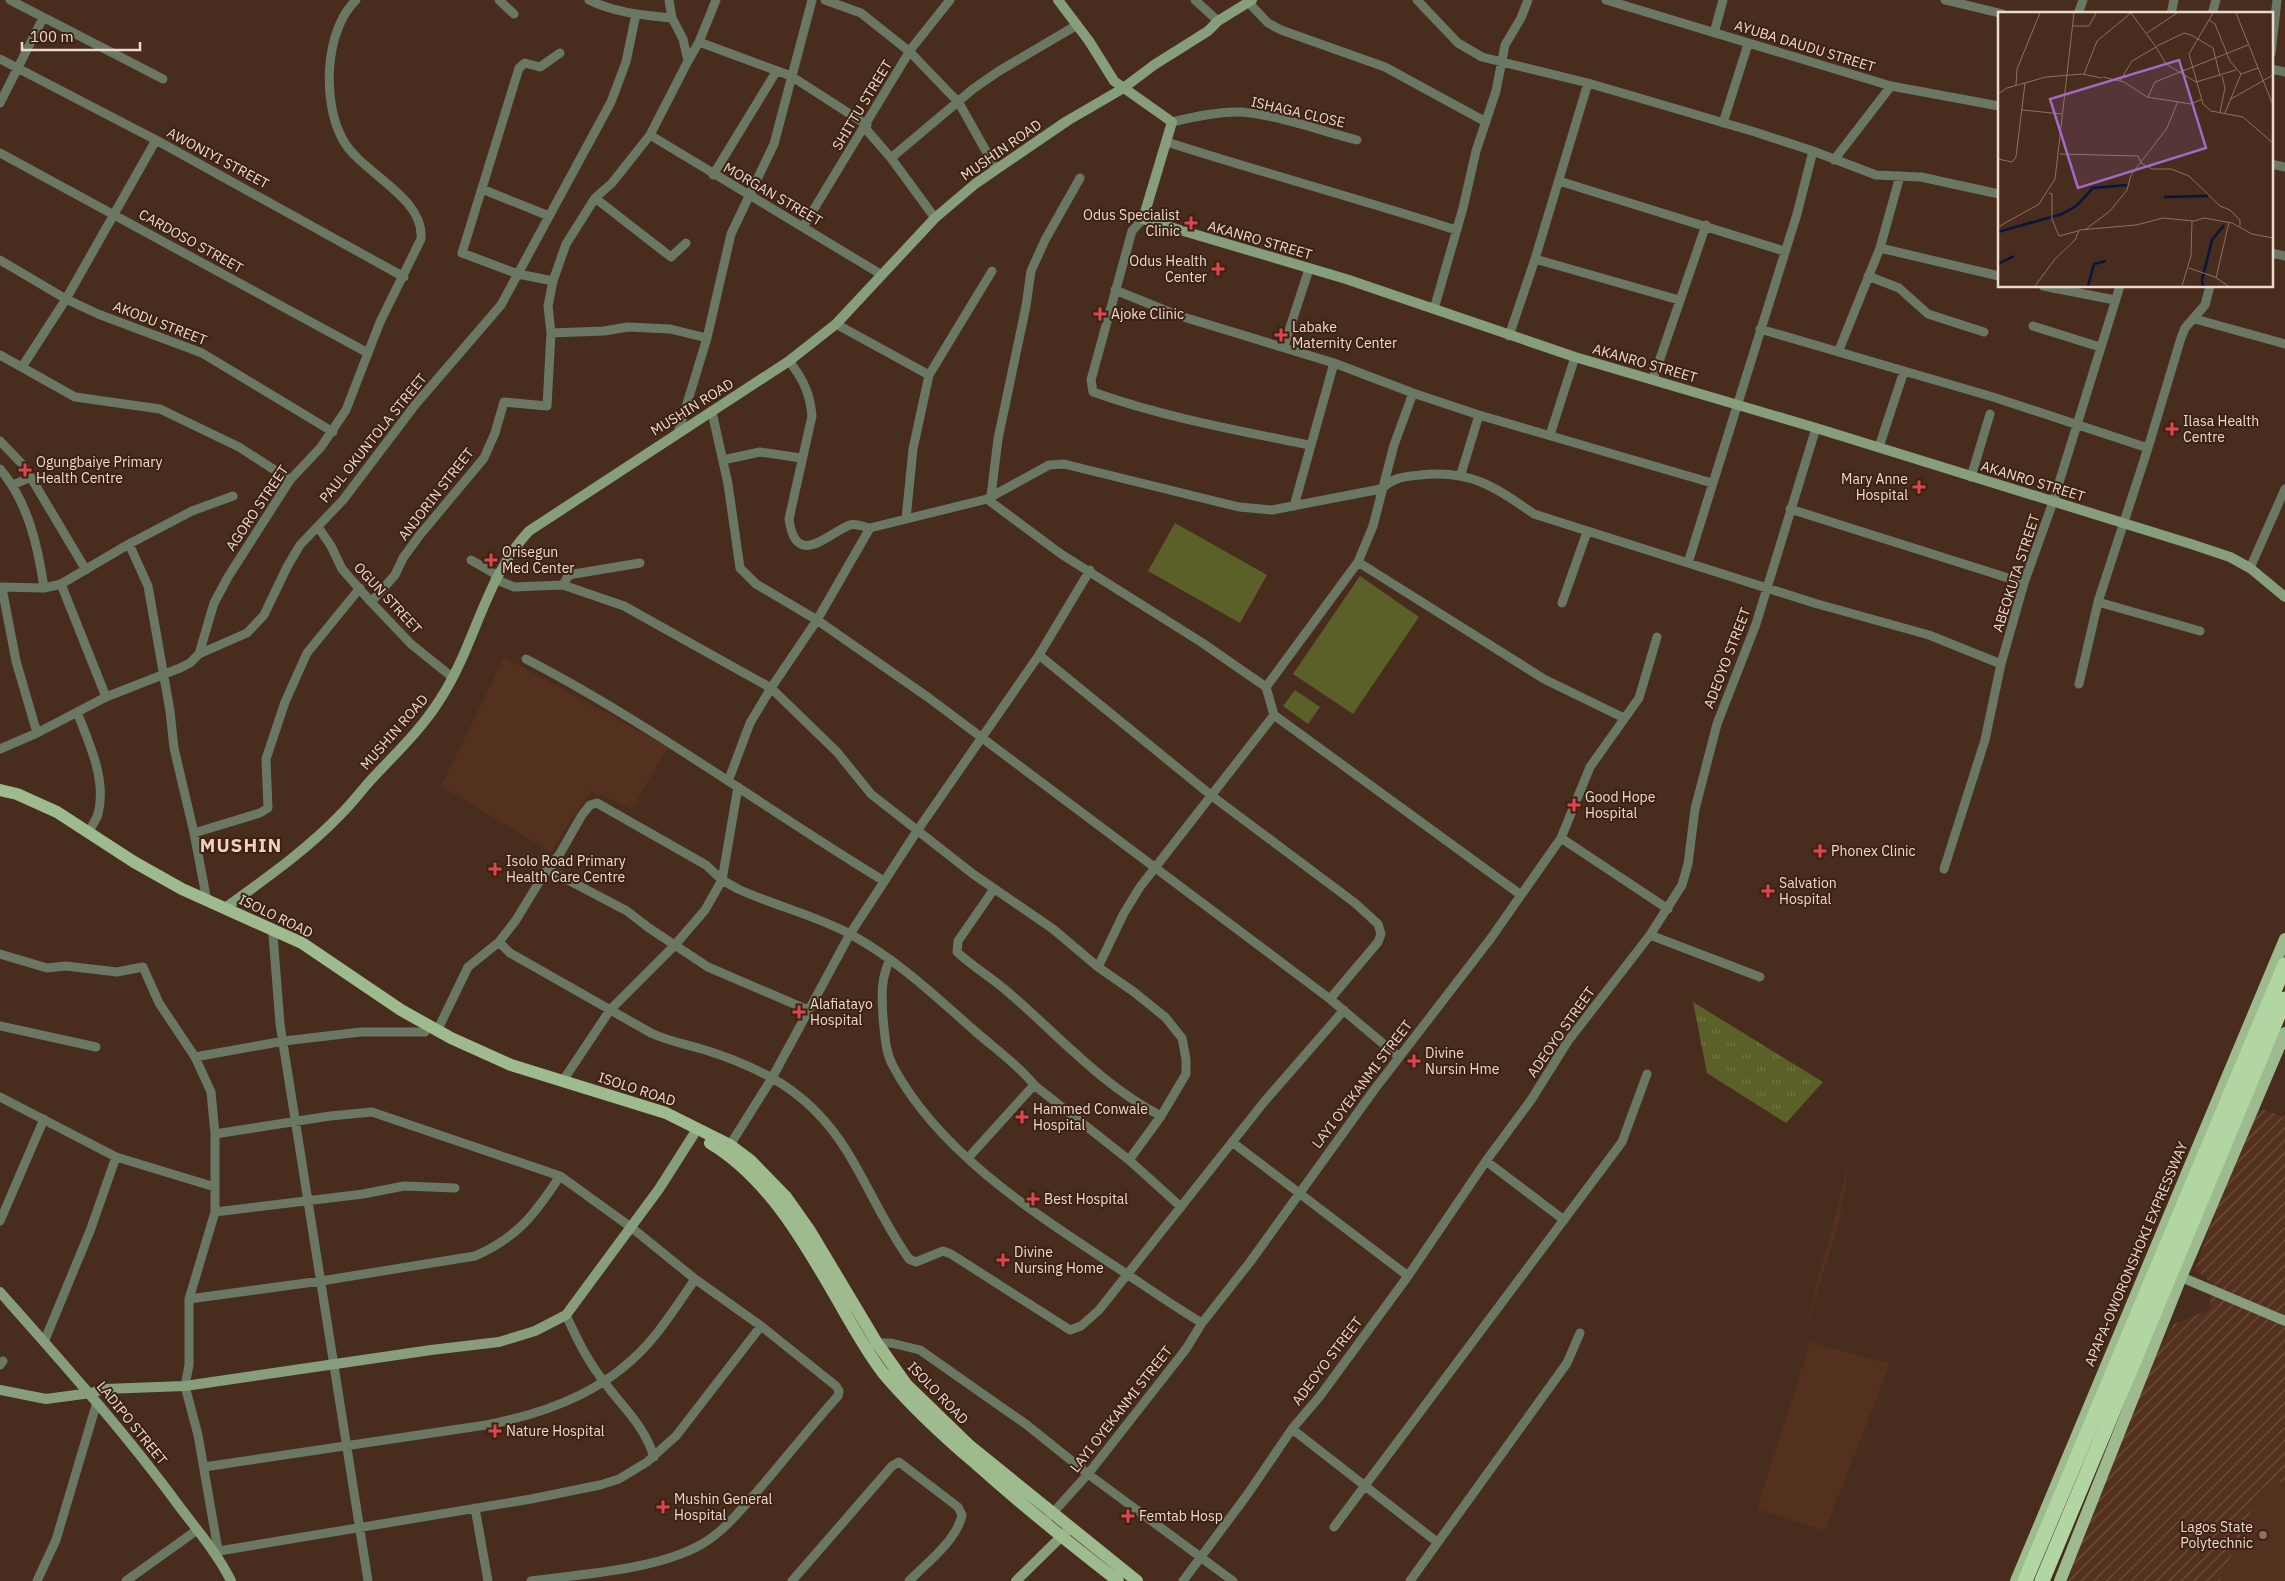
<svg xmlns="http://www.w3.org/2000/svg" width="2285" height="1581" font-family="'IBM Plex Sans',sans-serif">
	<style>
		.built { fill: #54311e }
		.industrial { fill: url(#industrial-furrows) }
		.grass { fill: url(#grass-tufts) }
		.garden { fill: #5a6027 }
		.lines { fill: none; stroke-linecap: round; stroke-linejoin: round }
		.street { stroke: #6a7863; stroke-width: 9 }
		.secondary { stroke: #879e7c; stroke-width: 10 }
		.primary { stroke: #9ebb90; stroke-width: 12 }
		.highway { stroke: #b2d6a1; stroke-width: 15 }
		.health-dot { fill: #e0444e; stroke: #3d2213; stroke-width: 2 }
		.education-dot { fill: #8d6e63; stroke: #3d2213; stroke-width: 2 }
		.labels { text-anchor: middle; stroke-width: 4; stroke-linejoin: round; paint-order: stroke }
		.street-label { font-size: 14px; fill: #ecdad0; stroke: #3d2213 }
		.poi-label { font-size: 14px; fill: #ecdad0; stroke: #3d2213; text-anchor: start }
		.district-label { font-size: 19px; font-weight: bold; letter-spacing: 1px; fill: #f3cfbc; stroke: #3d2213 }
		.inset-river { fill: none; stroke: #06163f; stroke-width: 2.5 }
		.inset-road { fill: none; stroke: #8a7265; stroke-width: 1 }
		.view { fill: #a369c5; fill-opacity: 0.15; stroke: #a369c5; stroke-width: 2.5 }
		.inset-edge { fill: none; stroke: #ecdad0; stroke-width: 2.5 }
	</style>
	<defs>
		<pattern id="industrial-furrows" width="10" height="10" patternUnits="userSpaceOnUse" patternTransform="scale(1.25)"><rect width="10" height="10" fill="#54311e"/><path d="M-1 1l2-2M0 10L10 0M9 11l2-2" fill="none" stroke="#6d4e3e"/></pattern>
		<pattern id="grass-tufts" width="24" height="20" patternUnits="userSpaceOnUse" patternTransform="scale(1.25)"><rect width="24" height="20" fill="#5a6027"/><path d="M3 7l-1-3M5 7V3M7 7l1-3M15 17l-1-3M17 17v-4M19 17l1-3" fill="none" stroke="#727645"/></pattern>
	</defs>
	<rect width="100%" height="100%" fill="#482c1d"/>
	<path class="built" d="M 504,657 L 668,747 L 632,809 L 591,791 L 551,852 L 441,786 Z
		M 1850,1158 L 1839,1223 L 1802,1340 Z
		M 1810,1342 L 1890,1364 L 1825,1531 L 1757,1509 Z
		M 2285,1481 L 2285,1581 L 2220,1581 L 2261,1489 Z"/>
	<path class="industrial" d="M 2252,1106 L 2285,1117 L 2285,1481 L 2261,1489 L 2220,1581 L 2055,1581 L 2123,1408 L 2174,1324 L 2209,1310 L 2213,1284 L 2195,1270 Z"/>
	<path class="grass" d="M 1693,1002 L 1823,1082 L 1786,1123 L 1707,1073 Z"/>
	<path class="garden" d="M 1175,523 L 1267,575 L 1240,623 L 1148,571 Z
		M 1360,576 L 1419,617 L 1353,714 L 1293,674 Z
		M 1295,690 L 1320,707 L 1308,724 L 1283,706 Z"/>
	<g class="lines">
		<path class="street" d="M 10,0 L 163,79
			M 499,0 L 514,14
			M 589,0 C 615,13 644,15 672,18
			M 716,0 L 699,42 L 791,76 L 867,125
			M 825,0 L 861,13 L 910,52 L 959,103 L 996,169
			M 1195,0 L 1218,21
			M 1417,0 L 1458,43 L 1482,57 L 1588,83 L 1755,132 L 1813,151 L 1797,214 L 1688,563
			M 1606,0 L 1891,86 L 1999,106
			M 1945,0 L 2003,14
			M 1248,2 L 1268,23 L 1281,30 L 1385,67 L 1486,122
			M 2078,14 L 2083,0
			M 2171,14 L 2174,0
			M 2212,14 L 2216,0
			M 1714,33 L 1723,0
			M 2271,54 L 2277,0
			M 0,59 L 156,140 L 404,277
			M 688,61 L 699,42
			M 2271,69 L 2285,72
			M 0,103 L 43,18
			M 1172,122 C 1193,117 1219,111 1241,112 C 1278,115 1321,131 1357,140
			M 1723,123 L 1748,44
			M 865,128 L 891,158 L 935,218
			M 650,135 L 882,275
			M 1167,142 C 1263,173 1360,199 1456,230
			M 1813,151 L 1876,175 L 1921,177 L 1999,194
			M 0,153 L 368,353
			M 891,158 L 973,89 L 999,71 L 1077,25
			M 1834,160 L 1891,86
			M 2271,164 L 2285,167
			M 713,175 L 776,72
			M 1559,181 L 1784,251
			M 482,189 L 549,216
			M 595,198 L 671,257 L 686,243
			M 1143,219 L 1132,231 L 1091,380 L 1093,392 C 1163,417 1236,430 1309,445
			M 803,227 L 911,49 L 950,0
			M 1880,248 L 1999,276
			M 2271,253 L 2285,256
			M 1535,259 L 1679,300
			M 0,260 L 66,299 L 98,314 L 202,353 L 333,432
			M 1868,276 L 1899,288 L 1928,314 L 1984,332
			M 553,281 L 518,274 L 462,253 L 519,68 L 525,63 L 540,67 L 560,53
			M 2043,286 L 2115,300
			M 1115,290 L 1177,315 L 1334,363 L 1413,393 L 1479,415 L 1712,483
			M 1434,309 L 1463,208 L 1476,151 L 1496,91 L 1505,45 L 1521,18 L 1528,0
			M 2195,319 L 2285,344
			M 836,324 L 929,375
			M 2033,326 L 2100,347
			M 1760,329 L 1993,397 L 2148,448
			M 551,333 L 604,331 L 628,327 L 670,329 L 707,338
			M 1509,336 L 1535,259 L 1588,83
			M 1284,346 L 1309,269
			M 1839,350 L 1880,248 L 1900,176
			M 0,355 L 75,397 L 160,409 L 239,447 L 290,480
			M 789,361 C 803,379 810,393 812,416 L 789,519 C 796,570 828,533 850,525 C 856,523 864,527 870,528
			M 22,367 L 66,299 L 156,140
			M 1653,379 L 1706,225
			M 712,412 L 728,484 L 740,568 L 756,584 L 817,620 L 929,698 L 1330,999 L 1399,1057
			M 678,433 L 707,338 L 731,234 L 774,144 L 812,0
			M 1550,435 L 1575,357
			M 0,441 L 24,466 L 86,570
			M 1879,447 L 1904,371
			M 723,460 L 760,452 L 801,458
			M 0,469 C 28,502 38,546 44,588
			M 1461,474 L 1479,415
			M 1971,477 L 1990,414
			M 13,485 L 31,477
			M 991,496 L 998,439 L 1026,306 L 1031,271 L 1045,240 L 1080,178
			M 987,499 L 1049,465 L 1064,464 L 1239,507 L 1272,510 L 1381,489 C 1395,477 1402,477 1420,475 C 1470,469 1495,487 1534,514 L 1814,603 L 1929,635 L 2001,664
			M 1294,506 L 1334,363
			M 1790,509 L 2024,583
			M 906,519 L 913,449 L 929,375 L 992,271
			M 318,527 L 331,546 L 342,569 L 371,602 L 411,644 L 452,677
			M 129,544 L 148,586 L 170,711 L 174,748 L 194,833 L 207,901
			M 471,560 L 497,575
			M 1358,562 L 1544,679 L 1624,718
			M 2250,568 L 2285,489
			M 495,579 L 514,587 L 563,585 L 624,606 L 771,688 L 837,752 L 871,794 L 973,874 L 1053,929 L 1098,967 L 1134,992 L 1165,1017 L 1182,1038 L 1186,1059 L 1186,1074 L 1161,1116 L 1129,1160
			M 61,584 L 106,697
			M 563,585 L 568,576 L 574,574 L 640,563
			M 0,587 L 44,588 L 61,584 L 129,544 L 192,511 L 233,496
			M 2,588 L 16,661 L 37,733
			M 371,602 L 395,575 L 403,558 L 419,536 L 484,458 L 495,433 L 504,402 L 547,406 L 551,333 L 548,306 L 553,281 L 566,244 L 595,198 L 612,183 L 650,135 L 688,61 L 683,39 L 672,18 L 669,0
			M 2098,602 L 2200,631
			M 1562,603 L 1587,532
			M 199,654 L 214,603 L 228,577 L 290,480 L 321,447 L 346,410 L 380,322 L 421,239 C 425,197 361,173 343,140 C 322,103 324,31 356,0
			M 1039,655 L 1212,796 L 1355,903 L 1378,924 L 1381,934 L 1378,942 L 1330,999
			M 526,659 C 651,724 764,808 884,881
			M 2079,684 L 2098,602 L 2148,448 L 2181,338 L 2185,328 L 2205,305 L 2210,286
			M 1266,687 L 1358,562 L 1373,526 L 1394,445 L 1413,393
			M 77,712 C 89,743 107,780 98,814 C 96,820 92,826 89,831
			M 0,749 L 37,733 L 106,697 L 180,668 L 190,663 L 199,654 L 247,633 L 264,615 L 287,567 L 300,545 L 343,500 L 415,405 L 501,305 L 611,102 L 626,62 L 636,14
			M 729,779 L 750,723 L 771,688 L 817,620 L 870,528 L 987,499 L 1061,554 L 1201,642 L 1266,687 L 1274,715 L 1521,895
			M 194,833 L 260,813 L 268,808 L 266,759 L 285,702 L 307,653 L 360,588
			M 1561,838 L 1668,909
			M 547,869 L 627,911 L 649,928 L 708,967 L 808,1010
			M 1944,869 L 1985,740 L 2001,664 L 2024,583 L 2053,502 L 2120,286
			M 994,889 L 958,941 L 957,952 C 971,965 987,975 1002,987 C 1055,1031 1099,1084 1161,1116
			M 273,935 L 280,1024 L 368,1581
			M 1650,935 L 1760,977
			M 499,942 L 510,953 L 651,1033 C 668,1041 684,1044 702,1049 C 725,1056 750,1066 772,1078 C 851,1123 861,1191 909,1259 L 916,1262 L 943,1251 L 951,1254 L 1070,1330 L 1081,1326 L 1099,1310 L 1264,1102 L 1344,1010
			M 0,954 L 47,968 L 66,966 L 117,972 L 143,967 L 159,1003 L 195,1057 L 284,1041 L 361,1032 L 425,1032
			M 890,959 C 880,981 882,996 883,1018 C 885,1035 885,1051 893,1066 C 938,1151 1031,1211 1110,1263 C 1141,1283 1170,1304 1202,1323
			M 1098,967 L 1124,913 L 1140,887 L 1274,715
			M 0,1026 L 96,1047
			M 437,1031 L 468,967 L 499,942 L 516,920 L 547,869 L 559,855 L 582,815 L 590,805 L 597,803 L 706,865 L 722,880 L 738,889 C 775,906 815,915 850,934 C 899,961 935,996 976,1032 C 993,1047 1021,1067 1034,1085 L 1129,1160 L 1181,1207
			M 195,1057 L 211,1092 L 215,1134 L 215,1212 L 189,1299 L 189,1365 L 185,1386 L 198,1435 L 218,1550
			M 562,1082 L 610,1010 L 674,946 L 705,910 L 722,880 L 738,787
			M 0,1097 L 116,1157 L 215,1187
			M 215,1134 L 330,1116 L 372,1112 L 560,1176 L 632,1228 L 695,1279 L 761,1326 L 836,1386 L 839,1391 L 838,1396 C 809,1428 783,1462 754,1495 C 738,1513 723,1532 702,1544 C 657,1570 582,1574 531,1581
			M 1232,1142 L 1408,1276
			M 730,1145 L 772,1078 L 850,934 L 917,831 L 1039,655 L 1090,570
			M 968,1158 L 1034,1085
			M 1486,1161 L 1564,1220
			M 215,1212 L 363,1194 L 404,1186 L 455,1188
			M 0,1221 L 44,1119
			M 189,1299 L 321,1281 L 475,1256 C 517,1238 535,1214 560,1176
			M 566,1315 C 577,1339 588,1362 605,1383 C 624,1409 644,1425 654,1457
			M 44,1342 L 90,1231 L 116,1157
			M 877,1343 L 891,1343 L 920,1350 L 1027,1425 L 1088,1474 L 1233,1581
			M 0,1365 L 3,1361
			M 1292,1429 L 1437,1542
			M 204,1467 L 486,1425 C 553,1412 614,1388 657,1333 C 671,1315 683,1297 695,1279
			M 475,1508 L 488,1581
			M 1050,1516 L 1088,1474 L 1186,1349 L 1202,1323 L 1250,1262 L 1374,1090 L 1491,938 L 1561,838 L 1590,767 L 1639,698 L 1657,637
			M 1334,1527 L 1622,1142 L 1647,1074
			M 213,1552 L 531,1499 L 600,1485 L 619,1479 L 647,1462 L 676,1436 L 761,1326
			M 37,1581 L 56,1540 L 97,1402
			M 126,1581 L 197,1530
			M 792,1581 L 892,1466 L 899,1462 L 958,1507 L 962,1515 C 957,1540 927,1563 909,1581
			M 1183,1581 L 1247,1495 L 1292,1429 L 1320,1396 L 1408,1276 L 1486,1161 L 1531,1100 L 1568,1041 L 1650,935 L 1682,885 L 1688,864 L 1695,809 L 1717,724 L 1756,624 L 1816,428
			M 1410,1581 L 1567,1363 L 1580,1333"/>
		<path class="secondary" d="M 1058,0 L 1089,41 L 1114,81 L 1172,122 L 1143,219 L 1346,279 L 1575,357 L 1816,428 L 2191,544 L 2230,557 L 2250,568 L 2285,597
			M 225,908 C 265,879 308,849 342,813 C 352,803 361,791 370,781 C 394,755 420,731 439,701 C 475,647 484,579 529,531 L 789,361 L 836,324 L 935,218 L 975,184 L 1067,121 L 1122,89 L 1154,65 L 1208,31 L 1218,21 L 1252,0
			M 2181,1277 L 2285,1321
			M 0,1292 C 62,1362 124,1431 179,1506 C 197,1530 218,1554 231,1581
			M 0,1390 L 46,1399 L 91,1393 L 104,1389 L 185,1386 L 431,1350 L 499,1342 L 535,1331 L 566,1315 L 659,1189 L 694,1134
			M 1016,1581 L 1070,1528"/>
		<path class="primary" d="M 0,790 L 17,794 L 57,812 L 134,862 L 182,889 L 302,943 L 401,1010 L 451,1038 L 511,1065 L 666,1113 L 730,1145 L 750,1160 L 786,1197 L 810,1231 L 877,1343 L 906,1384 L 970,1446 L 1137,1581
			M 710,1143 C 770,1179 807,1247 841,1306 C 854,1329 867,1352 883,1373 C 911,1406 942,1435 975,1463 C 1021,1504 1069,1543 1118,1581
			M 2016,1581 L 2285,939
			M 2060,1581 L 2181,1277 L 2285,1033"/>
		<path class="highway" d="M 2025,1581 L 2285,965
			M 2042,1581 L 2285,999"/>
	</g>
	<g class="health-dot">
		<path d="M1188.5 215.5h5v5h5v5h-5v5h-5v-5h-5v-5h5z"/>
		<path d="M1215.5 261.5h5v5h5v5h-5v5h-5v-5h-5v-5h5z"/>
		<path d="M1097.5 306.5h5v5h5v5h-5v5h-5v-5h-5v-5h5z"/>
		<path d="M1278.5 327.5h5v5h5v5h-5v5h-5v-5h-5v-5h5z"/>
		<path d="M2169.5 421.5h5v5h5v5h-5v5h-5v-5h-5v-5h5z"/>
		<path d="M22.5 462.5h5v5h5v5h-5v5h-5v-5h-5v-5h5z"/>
		<path d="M1916.5 479.5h5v5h5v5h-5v5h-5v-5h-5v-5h5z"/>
		<path d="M488.5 552.5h5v5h5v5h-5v5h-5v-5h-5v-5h5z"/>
		<path d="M1571.5 797.5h5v5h5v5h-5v5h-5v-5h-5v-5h5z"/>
		<path d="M1817.5 843.5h5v5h5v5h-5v5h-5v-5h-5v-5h5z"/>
		<path d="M492.5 861.5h5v5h5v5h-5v5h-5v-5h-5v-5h5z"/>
		<path d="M1765.5 883.5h5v5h5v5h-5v5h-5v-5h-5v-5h5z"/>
		<path d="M796.5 1004.5h5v5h5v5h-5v5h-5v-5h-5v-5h5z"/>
		<path d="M1411.5 1053.5h5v5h5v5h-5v5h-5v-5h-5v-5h5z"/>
		<path d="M1019.5 1109.5h5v5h5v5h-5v5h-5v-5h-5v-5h5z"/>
		<path d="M1030.5 1191.5h5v5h5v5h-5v5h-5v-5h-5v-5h5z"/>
		<path d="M1000.5 1252.5h5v5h5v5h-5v5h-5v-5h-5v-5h5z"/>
		<path d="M492.5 1423.5h5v5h5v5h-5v5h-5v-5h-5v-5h5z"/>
		<path d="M660.5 1499.5h5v5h5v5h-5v5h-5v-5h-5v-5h5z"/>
		<path d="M1125.5 1508.5h5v5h5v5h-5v5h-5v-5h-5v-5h5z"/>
	</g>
	<circle class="education-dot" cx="2263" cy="1535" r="5"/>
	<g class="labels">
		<g class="street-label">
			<text transform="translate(1805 46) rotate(17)" y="5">AYUBA DAUDU STREET</text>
			<text transform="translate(862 105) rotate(-59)" y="5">SHITTU STREET</text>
			<text transform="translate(1298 112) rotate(13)" y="5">ISHAGA CLOSE</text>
			<text transform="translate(1001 150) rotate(-35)" y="5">MUSHIN ROAD</text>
			<text transform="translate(218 158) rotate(28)" y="5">AWONIYI STREET</text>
			<text transform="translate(773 194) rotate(30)" y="5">MORGAN STREET</text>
			<text transform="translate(1260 240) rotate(16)" y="5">AKANRO STREET</text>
			<text transform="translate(191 241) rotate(29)" y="5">CARDOSO STREET</text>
			<text transform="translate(160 323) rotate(21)" y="5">AKODU STREET</text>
			<text transform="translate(1645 363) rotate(16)" y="5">AKANRO STREET</text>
			<text transform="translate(692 407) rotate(-32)" y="5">MUSHIN ROAD</text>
			<text transform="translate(373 438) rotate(-51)" y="5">PAUL OKUNTOLA STREET</text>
			<text transform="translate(2033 481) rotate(17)" y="5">AKANRO STREET</text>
			<text transform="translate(436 494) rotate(-52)" y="5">ANJORIN STREET</text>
			<text transform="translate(257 508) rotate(-56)" y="5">AGORO STREET</text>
			<text transform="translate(2016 573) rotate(-72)" y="5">ABEOKUTA STREET</text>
			<text transform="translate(388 598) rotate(47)" y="5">OGUN STREET</text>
			<text transform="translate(1727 658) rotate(-69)" y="5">ADEOYO STREET</text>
			<text transform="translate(394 732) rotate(-49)" y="5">MUSHIN ROAD</text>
			<text transform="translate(276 916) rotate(26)" y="5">ISOLO ROAD</text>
			<text transform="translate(1561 1032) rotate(-55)" y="5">ADEOYO STREET</text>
			<text transform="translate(1362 1084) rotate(-53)" y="5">LAYI OYEKANMI STREET</text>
			<text transform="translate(637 1089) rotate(18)" y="5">ISOLO ROAD</text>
			<text transform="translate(2136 1254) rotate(-67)" y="5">APAPA-OWORONSHOKI EXPRESSWAY</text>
			<text transform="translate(1327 1361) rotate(-53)" y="5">ADEOYO STREET</text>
			<text transform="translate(938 1393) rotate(46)" y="5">ISOLO ROAD</text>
			<text transform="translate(1121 1409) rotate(-52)" y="5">LAYI OYEKANMI STREET</text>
			<text transform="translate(132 1423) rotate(51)" y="5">LADIPO STREET</text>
		</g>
		<g class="poi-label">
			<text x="1180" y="220" text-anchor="end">Odus Specialist<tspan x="1180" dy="16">Clinic</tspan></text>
			<text x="1207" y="266" text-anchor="end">Odus Health<tspan x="1207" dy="16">Center</tspan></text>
			<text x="1111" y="319">Ajoke Clinic</text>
			<text x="1292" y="332">Labake<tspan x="1292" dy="16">Maternity Center</tspan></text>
			<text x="2183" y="426">Ilasa Health<tspan x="2183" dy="16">Centre</tspan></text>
			<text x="36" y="467">Ogungbaiye Primary<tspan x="36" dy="16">Health Centre</tspan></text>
			<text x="1908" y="484" text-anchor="end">Mary Anne<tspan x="1908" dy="16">Hospital</tspan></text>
			<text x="502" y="557">Orisegun<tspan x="502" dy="16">Med Center</tspan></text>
			<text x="1585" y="802">Good Hope<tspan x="1585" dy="16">Hospital</tspan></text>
			<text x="1831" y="856">Phonex Clinic</text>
			<text x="506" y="866">Isolo Road Primary<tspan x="506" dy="16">Health Care Centre</tspan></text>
			<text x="1779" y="888">Salvation<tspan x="1779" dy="16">Hospital</tspan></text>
			<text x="810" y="1009">Alafiatayo<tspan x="810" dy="16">Hospital</tspan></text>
			<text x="1425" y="1058">Divine<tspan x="1425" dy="16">Nursin Hme</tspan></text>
			<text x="1033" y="1114">Hammed Conwale<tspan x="1033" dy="16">Hospital</tspan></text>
			<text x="1044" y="1204">Best Hospital</text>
			<text x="1014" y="1257">Divine<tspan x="1014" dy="16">Nursing Home</tspan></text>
			<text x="506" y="1436">Nature Hospital</text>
			<text x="674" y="1504">Mushin General<tspan x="674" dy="16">Hospital</tspan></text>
			<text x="1139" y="1521">Femtab Hosp</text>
			<text x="2253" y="1532" text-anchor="end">Lagos State<tspan x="2253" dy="16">Polytechnic</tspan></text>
		</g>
		<g class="district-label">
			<text x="241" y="852">MUSHIN</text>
		</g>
	</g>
	<g transform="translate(1998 12)">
		<rect width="275" height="275" fill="#482c1d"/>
		<path class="inset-river" d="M 166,185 L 210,184M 0,220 L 64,202 L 78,194 L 95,176 L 129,173M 0,252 L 16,244M 90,274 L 96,252 L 108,249M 205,274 L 204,268 L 214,228 L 226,213"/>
		<path class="inset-road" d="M 133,1 L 158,35M 215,1 L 191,42 L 205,92 L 213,99 L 245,105 L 275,131M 238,1 L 275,93M 211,8 L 217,12 L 232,49 L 243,62M 75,14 L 91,14 L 98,1M 149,21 L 179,1M 159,34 L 186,21 L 193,23 L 215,36 L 222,64M 158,35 L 168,52 L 198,70M 86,62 L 99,29 L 133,1M 105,65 L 126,70 L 149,85 L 193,92 L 204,87M 122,69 L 134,49 L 158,35M 198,70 L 238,58M 18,73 L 19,57 L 42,1M 0,82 L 9,76 L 48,65 L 84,62 L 104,66M 150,85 L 157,70 L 250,33M 233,87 L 275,63M 24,98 L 64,102M 222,100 L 227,76 L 224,64M 227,101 L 243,62 L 260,56M 62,142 L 140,144 L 143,151M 0,147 L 14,150 L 18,145 L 27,71M 143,151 L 154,157 L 173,157 L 191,164 L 222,194 L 232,198 L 242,208 L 242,214M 51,181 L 54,182 L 54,207 L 61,224 L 80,219M 0,215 L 41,192 L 57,167 L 76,1M 88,217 L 112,199 L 129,178 L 133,163 L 169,116 L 180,89M 275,219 L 275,244M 191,256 L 217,265 L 230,274M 218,266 L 231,210M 37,274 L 57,247 L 77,228 L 81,218 L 138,213 L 165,206 L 196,209 L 206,206 L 234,211 L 254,222 L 275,226M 184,274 L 193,244 L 194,209"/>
		<path class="view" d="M 181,48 L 208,136 L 80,176 L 52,87 Z"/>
		<rect width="275" height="275" class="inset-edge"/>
	</g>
	<path d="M22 42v8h118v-8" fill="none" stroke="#ecdad0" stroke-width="2.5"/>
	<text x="30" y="42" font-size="15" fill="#ecdad0" stroke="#3d2213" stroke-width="4" paint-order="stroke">100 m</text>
</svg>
